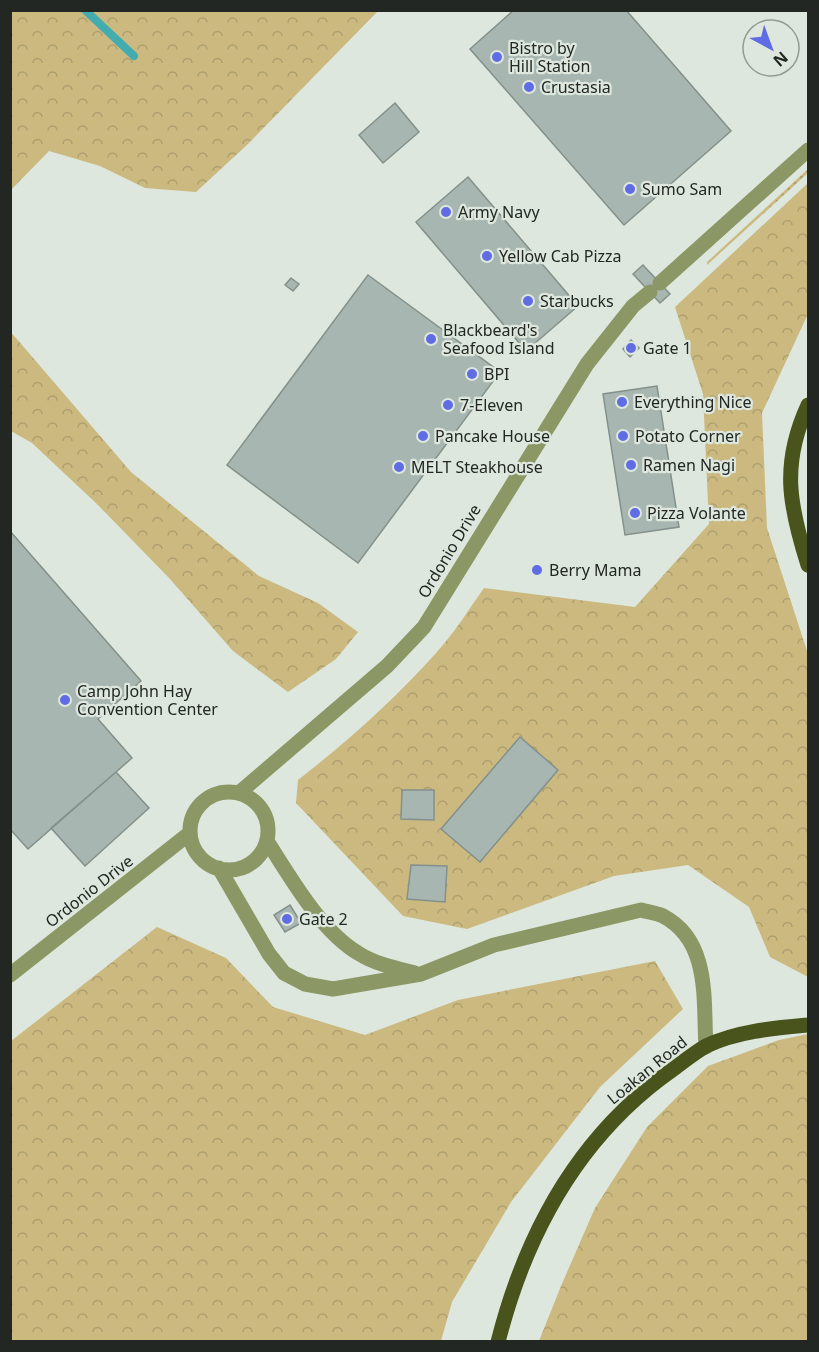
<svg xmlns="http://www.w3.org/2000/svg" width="819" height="1352" font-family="'Noto Sans',sans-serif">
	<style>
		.grass { fill: url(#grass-dots) }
		.forest { fill: url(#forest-crowns) }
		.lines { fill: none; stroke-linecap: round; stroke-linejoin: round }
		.stream { stroke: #43acaf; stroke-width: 8 }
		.building { fill: #a8b6b1; stroke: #83908b; stroke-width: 1.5 }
		.minor { stroke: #8c9766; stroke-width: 15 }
		.major { stroke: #49541d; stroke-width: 15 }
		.poi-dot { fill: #606ce4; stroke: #dde7dd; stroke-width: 2 }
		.labels { text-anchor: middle; stroke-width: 4.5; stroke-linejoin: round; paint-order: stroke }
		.poi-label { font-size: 16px; fill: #232723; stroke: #dde7dd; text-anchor: start }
		.street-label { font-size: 16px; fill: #232723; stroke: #dde7dd }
	</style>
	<defs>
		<pattern id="grass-dots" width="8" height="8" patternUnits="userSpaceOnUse" patternTransform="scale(1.5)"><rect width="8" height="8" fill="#cbb980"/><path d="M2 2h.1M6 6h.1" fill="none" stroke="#ae9f6e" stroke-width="1.8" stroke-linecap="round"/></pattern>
		<pattern id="forest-crowns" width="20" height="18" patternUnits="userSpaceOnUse" patternTransform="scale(1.5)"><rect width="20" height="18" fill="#cbb980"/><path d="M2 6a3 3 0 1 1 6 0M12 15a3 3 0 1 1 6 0" fill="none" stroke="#ae9f6e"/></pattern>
	</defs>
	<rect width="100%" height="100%" fill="#dde7dd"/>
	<path class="grass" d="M 808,169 L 808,173 L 707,265 L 707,262 Z"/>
	<path class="forest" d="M 11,10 L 378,10 L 378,11 L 248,144 L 196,192 L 145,188 L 100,166 L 49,151 L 11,190 Z
		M 808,183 L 808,314 L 762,413 L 767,528 L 808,654 L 808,977 L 770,957 L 749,907 L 688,865 L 614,876 L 467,929 L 403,916 L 296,803 L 298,780 C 348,741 395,699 437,652 C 455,632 469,609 484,588 L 635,607 L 709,524 L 703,394 L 675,307 Z
		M 10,331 L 131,472 L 259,576 L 318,603 L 358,632 L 336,659 L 288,692 L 233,651 L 170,579 L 98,505 L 32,443 L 11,431 Z
		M 157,927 L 226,958 L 273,1007 L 365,1035 L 458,1000 L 655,961 L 683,1009 L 600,1087 L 511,1202 L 452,1302 L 441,1341 L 11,1341 L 11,1041 Z
		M 808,1034 L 808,1341 L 539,1341 L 561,1286 L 595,1208 L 647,1127 L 708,1066 L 779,1040 Z"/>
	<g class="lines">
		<path class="stream" d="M 85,10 L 134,56"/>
	</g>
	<path class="building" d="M 514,10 L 626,10 L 731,131 L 624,225 L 470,49 Z
		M 395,103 L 419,132 L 383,163 L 359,135 Z
		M 468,177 L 578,306 L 526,351 L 416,222 Z
		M 643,265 L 670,294 L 660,303 L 633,274 Z
		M 368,275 L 500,372 L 358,563 L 227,465 Z
		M 291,278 L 299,284 L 293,291 L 285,285 Z
		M 631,340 L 639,348 L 630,357 L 623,349 Z
		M 657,386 L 679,527 L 625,535 L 603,394 Z
		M 10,531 L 141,681 L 98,719 L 132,758 L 28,849 L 10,829 Z
		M 520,737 L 558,770 L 480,862 L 441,829 Z
		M 116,772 L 149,808 L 85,866 L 51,828 Z
		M 402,790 L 434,790 L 434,820 L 401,819 Z
		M 411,865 L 447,866 L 445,902 L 407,899 Z
		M 290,905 L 301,923 L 285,932 L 274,915 Z"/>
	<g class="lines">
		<path class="minor" d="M 660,283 L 808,150
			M190 831a39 39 0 1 1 78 0a39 39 0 1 1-78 0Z
			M 239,793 L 387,666 L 424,627 L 587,364 L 633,306 L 650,292
			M 267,841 C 291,878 320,930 358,953 C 375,964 395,968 415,973
			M 219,868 L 269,954 L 284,973 L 305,984 L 333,989 L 421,974 L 494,945 L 641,910 C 648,912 657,913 663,916 C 711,941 703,1001 706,1047
			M 10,975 L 190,833"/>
		<path class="major" d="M 808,405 C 781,464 789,505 808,565
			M 498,1342 C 526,1232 578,1136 672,1070 C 683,1062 694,1053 706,1046 C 737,1031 775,1028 808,1025"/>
	</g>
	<g class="poi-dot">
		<circle cx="497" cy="57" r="6"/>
		<circle cx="529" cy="87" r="6"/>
		<circle cx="630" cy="189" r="6"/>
		<circle cx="446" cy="212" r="6"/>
		<circle cx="487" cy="256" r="6"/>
		<circle cx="528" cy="301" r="6"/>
		<circle cx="431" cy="339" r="6"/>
		<circle cx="631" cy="348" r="6"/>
		<circle cx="472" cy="374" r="6"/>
		<circle cx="622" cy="402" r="6"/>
		<circle cx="448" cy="405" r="6"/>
		<circle cx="423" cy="436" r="6"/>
		<circle cx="623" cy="436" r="6"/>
		<circle cx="631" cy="465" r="6"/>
		<circle cx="399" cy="467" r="6"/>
		<circle cx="635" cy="513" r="6"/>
		<circle cx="537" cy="570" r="6"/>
		<circle cx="65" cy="700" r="6"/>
		<circle cx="287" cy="919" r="6"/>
	</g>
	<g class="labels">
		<g class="poi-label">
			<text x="509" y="54">Bistro by<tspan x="509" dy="18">Hill Station</tspan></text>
			<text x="541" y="93">Crustasia</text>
			<text x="642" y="195">Sumo Sam</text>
			<text x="458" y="218">Army Navy</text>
			<text x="499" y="262">Yellow Cab Pizza</text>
			<text x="540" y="307">Starbucks</text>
			<text x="443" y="336">Blackbeard's<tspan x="443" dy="18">Seafood Island</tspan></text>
			<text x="643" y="354">Gate 1</text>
			<text x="484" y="380">BPI</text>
			<text x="634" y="408">Everything Nice</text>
			<text x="460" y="411">7-Eleven</text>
			<text x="435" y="442">Pancake House</text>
			<text x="635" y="442">Potato Corner</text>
			<text x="643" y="471">Ramen Nagi</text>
			<text x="411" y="473">MELT Steakhouse</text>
			<text x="647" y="519">Pizza Volante</text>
			<text x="549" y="576">Berry Mama</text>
			<text x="77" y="697">Camp John Hay<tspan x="77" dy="18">Convention Center</tspan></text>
			<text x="299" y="925">Gate 2</text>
		</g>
		<g class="street-label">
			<text transform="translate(449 551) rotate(-59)" y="6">Ordonio Drive</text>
			<text transform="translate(89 891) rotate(-38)" y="6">Ordonio Drive</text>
			<text transform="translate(647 1070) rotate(-39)" y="6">Loakan Road</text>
		</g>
	</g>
	<rect width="819" height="1352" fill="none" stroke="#232723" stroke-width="24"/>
	<g transform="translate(771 48) rotate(139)"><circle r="28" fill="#dde7dd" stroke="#939a93" stroke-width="1.5"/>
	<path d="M0-4.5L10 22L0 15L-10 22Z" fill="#606ce4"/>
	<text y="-9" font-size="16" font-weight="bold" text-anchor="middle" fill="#232723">N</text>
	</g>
</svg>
